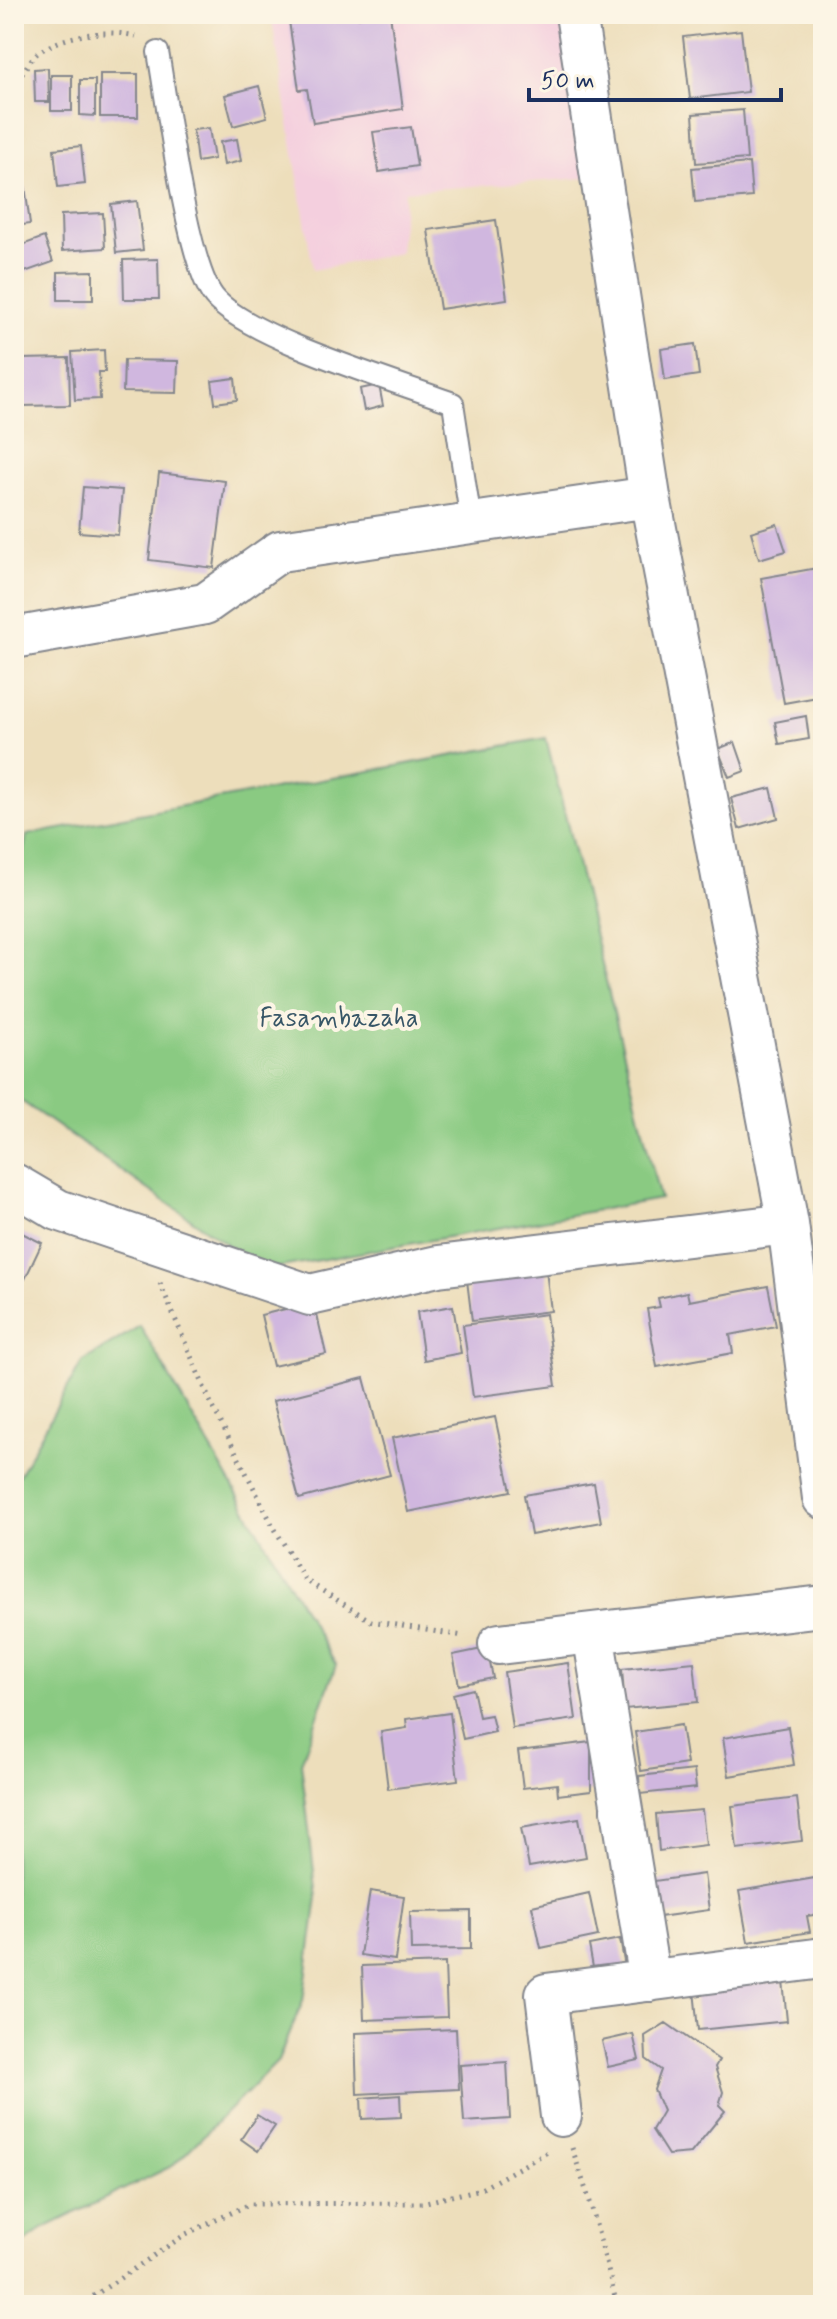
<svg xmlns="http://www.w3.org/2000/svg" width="837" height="2319" font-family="Mynerve,sans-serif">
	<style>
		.built { fill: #f4cfde }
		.green { fill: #8aca82; stroke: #527c70; stroke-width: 2 }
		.building { fill: #d0b7df }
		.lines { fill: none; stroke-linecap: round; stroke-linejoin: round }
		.service-casing { stroke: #84868c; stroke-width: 24 }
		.minor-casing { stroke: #84868c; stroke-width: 44 }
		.path { stroke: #84868c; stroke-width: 5; stroke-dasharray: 2 6; stroke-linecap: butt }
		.service { stroke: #fff; stroke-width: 20 }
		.minor { stroke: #fff; stroke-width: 40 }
		.labels { text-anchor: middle; stroke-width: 8; stroke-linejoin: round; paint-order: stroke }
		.park-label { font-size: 26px; fill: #375667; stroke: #fcf5e5 }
	</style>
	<rect width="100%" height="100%" fill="#fcf5e5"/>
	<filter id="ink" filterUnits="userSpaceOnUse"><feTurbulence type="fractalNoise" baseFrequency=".0125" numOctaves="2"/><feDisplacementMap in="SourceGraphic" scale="16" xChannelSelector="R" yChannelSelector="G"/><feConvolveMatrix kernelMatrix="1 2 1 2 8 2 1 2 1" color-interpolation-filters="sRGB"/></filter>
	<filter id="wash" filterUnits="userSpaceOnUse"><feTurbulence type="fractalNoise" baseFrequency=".006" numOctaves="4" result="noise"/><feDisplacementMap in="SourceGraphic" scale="32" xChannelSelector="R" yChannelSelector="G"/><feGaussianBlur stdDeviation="1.8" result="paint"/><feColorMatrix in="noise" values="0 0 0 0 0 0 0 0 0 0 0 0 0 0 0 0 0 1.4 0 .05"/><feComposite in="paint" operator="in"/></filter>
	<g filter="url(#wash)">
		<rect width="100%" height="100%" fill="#eddebb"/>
		<path class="built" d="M 271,14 L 560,14 L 586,178 L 405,191 L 400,253 L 313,270 Z"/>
		<path class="green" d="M 546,738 L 660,1199 L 264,1270 L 14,1096 L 14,892 L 27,835 Z
			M 140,1326 L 336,1665 L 301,1763 L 317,1897 L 303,2001 L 278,2061 L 174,2165 L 44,2228 L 14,2250 L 14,1484 L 82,1362 Z"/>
		<g id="blocks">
			<path class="building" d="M 288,14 L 352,14 L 353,18 L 390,14 L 403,109 L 313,123 L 307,89 L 299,90 Z
				M 741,30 L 748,92 L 690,99 L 683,37 Z
				M 48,68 L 49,102 L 35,102 L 34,69 Z
				M 100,74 L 138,74 L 138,117 L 100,117 Z
				M 51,75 L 72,75 L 72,111 L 51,111 Z
				M 80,80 L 95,80 L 95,116 L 80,115 Z
				M 259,86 L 267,117 L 233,126 L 225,95 Z
				M 743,110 L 747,159 L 696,163 L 693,114 Z
				M 411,127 L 417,166 L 379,172 L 373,132 Z
				M 209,128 L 214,159 L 197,162 L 193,130 Z
				M 237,139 L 241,161 L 224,165 L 220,142 Z
				M 81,146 L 85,184 L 58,187 L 54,149 Z
				M 749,163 L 752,197 L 695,202 L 692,168 Z
				M 25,186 L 30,224 L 14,226 L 14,188 Z
				M 137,201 L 143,250 L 116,253 L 111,204 Z
				M 103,213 L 105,248 L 62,251 L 61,215 Z
				M 496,220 L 507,299 L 440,309 L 428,230 Z
				M 44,237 L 53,262 L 22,273 L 14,248 Z
				M 158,259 L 159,299 L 124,299 L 123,260 Z
				M 93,271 L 93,300 L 58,300 L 58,272 Z
				M 695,344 L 699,375 L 665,380 L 661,349 Z
				M 104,350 L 105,372 L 99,372 L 100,399 L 75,400 L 72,352 Z
				M 69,358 L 70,405 L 20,406 L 20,359 Z
				M 124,360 L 178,361 L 177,393 L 123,392 Z
				M 235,378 L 237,400 L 215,403 L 212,381 Z
				M 379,385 L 383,406 L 364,411 L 360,389 Z
				M 159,473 L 225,481 L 214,568 L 149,560 Z
				M 83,487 L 122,490 L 118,535 L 79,532 Z
				M 777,524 L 786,551 L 759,559 L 751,532 Z
				M 823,567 L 823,696 L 784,703 L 761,578 Z
				M 806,716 L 809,739 L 779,744 L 775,722 Z
				M 735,742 L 745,771 L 729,777 L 718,749 Z
				M 771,788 L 778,818 L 739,829 L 731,798 Z
				M 14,1229 L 42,1243 L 25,1279 L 14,1274 Z
				M 545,1262 L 551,1311 L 472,1321 L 466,1272 Z
				M 768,1286 L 776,1326 L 730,1335 L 733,1353 L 657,1367 L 647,1309 L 660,1307 L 658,1298 L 687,1292 L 689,1301 Z
				M 314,1302 L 326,1354 L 273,1366 L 261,1315 Z
				M 453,1306 L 461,1353 L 424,1360 L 417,1312 Z
				M 546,1314 L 556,1386 L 473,1397 L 463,1325 Z
				M 364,1378 L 390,1475 L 299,1499 L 273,1401 Z
				M 495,1417 L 511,1491 L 408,1512 L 392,1438 Z
				M 594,1483 L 601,1522 L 531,1535 L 524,1495 Z
				M 487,1648 L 493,1678 L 459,1685 L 453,1655 Z
				M 694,1662 L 698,1702 L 625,1709 L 622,1669 Z
				M 568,1663 L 576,1719 L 512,1728 L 504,1672 Z
				M 473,1689 L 479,1717 L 491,1715 L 495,1732 L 463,1739 L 453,1694 Z
				M 450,1713 L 458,1780 L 388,1789 L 381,1732 L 407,1728 L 406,1719 Z
				M 681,1725 L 687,1764 L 641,1771 L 635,1732 Z
				M 788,1727 L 794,1765 L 729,1776 L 723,1738 Z
				M 591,1742 L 591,1791 L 558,1795 L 557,1784 L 523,1788 L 518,1751 Z
				M 694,1770 L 696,1788 L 640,1794 L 639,1776 Z
				M 797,1798 L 802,1841 L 737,1849 L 732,1806 Z
				M 702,1810 L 706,1845 L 659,1851 L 656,1814 Z
				M 579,1818 L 586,1857 L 529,1867 L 521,1828 Z
				M 704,1874 L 709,1910 L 659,1917 L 654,1881 Z
				M 815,1878 L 820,1914 L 807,1916 L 810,1932 L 748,1942 L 739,1891 Z
				M 370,1891 L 404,1896 L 395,1960 L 360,1955 Z
				M 589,1893 L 598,1936 L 541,1948 L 532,1906 Z
				M 471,1911 L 471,1949 L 411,1950 L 410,1912 Z
				M 620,1939 L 625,1967 L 594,1973 L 589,1945 Z
				M 445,1963 L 447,2017 L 364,2020 L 362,1966 Z
				M 783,1981 L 787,2021 L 698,2030 L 694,1990 Z
				M 666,2023 L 719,2060 L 715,2067 L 723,2092 L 719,2105 L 725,2111 L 691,2153 L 668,2155 L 652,2130 L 663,2111 L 654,2090 L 661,2070 L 646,2059 L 645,2036 Z
				M 456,2029 L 459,2089 L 357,2094 L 355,2033 Z
				M 633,2034 L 639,2060 L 608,2067 L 602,2041 Z
				M 507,2062 L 510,2119 L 464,2122 L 460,2065 Z
				M 400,2095 L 401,2117 L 362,2119 L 361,2098 Z
				M 257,2115 L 275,2126 L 258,2151 L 241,2139 Z"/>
		</g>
	</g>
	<g filter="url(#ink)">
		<use href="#blocks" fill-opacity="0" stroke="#84868c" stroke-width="2"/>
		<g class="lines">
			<defs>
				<path id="service" d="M 158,52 C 167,102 187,264 214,297 C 248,338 397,382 453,403 L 471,522"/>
				<path id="minor" d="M 576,14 L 650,497 L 788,1224 L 823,1498
					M 14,638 L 205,604 L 280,551 L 650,497
					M 14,1184 L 58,1210 L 310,1295 L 438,1266 L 788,1224
					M 593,1633 L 650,1981
					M 499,1644 L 823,1606
					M 561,2116 L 546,1994 L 823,1958"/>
			</defs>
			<use href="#service" class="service-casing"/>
			<use href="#minor" class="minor-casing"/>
			<path class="path" d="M 14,88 C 21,77 29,59 39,52 C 66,34 106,29 136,36
				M 160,1283 L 210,1401 L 272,1524 L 305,1580 L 371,1621 L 463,1636
				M 572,2148 L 591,2205 L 617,2305
				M 80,2305 L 186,2234 L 250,2204 L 422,2203 L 481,2189 L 551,2150"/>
			<use href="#service" class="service"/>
			<use href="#minor" class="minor"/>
		</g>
	</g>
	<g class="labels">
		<g class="park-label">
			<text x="339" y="1026">Fasambazaha</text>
		</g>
	</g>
	<rect width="837" height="2319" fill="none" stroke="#fcf5e5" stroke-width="48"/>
	<path d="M529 88v12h252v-12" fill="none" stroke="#1b2f5e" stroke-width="4"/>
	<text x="541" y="88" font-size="24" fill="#1b2f5e" stroke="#fcf5e5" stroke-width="6" paint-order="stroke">50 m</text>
</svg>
